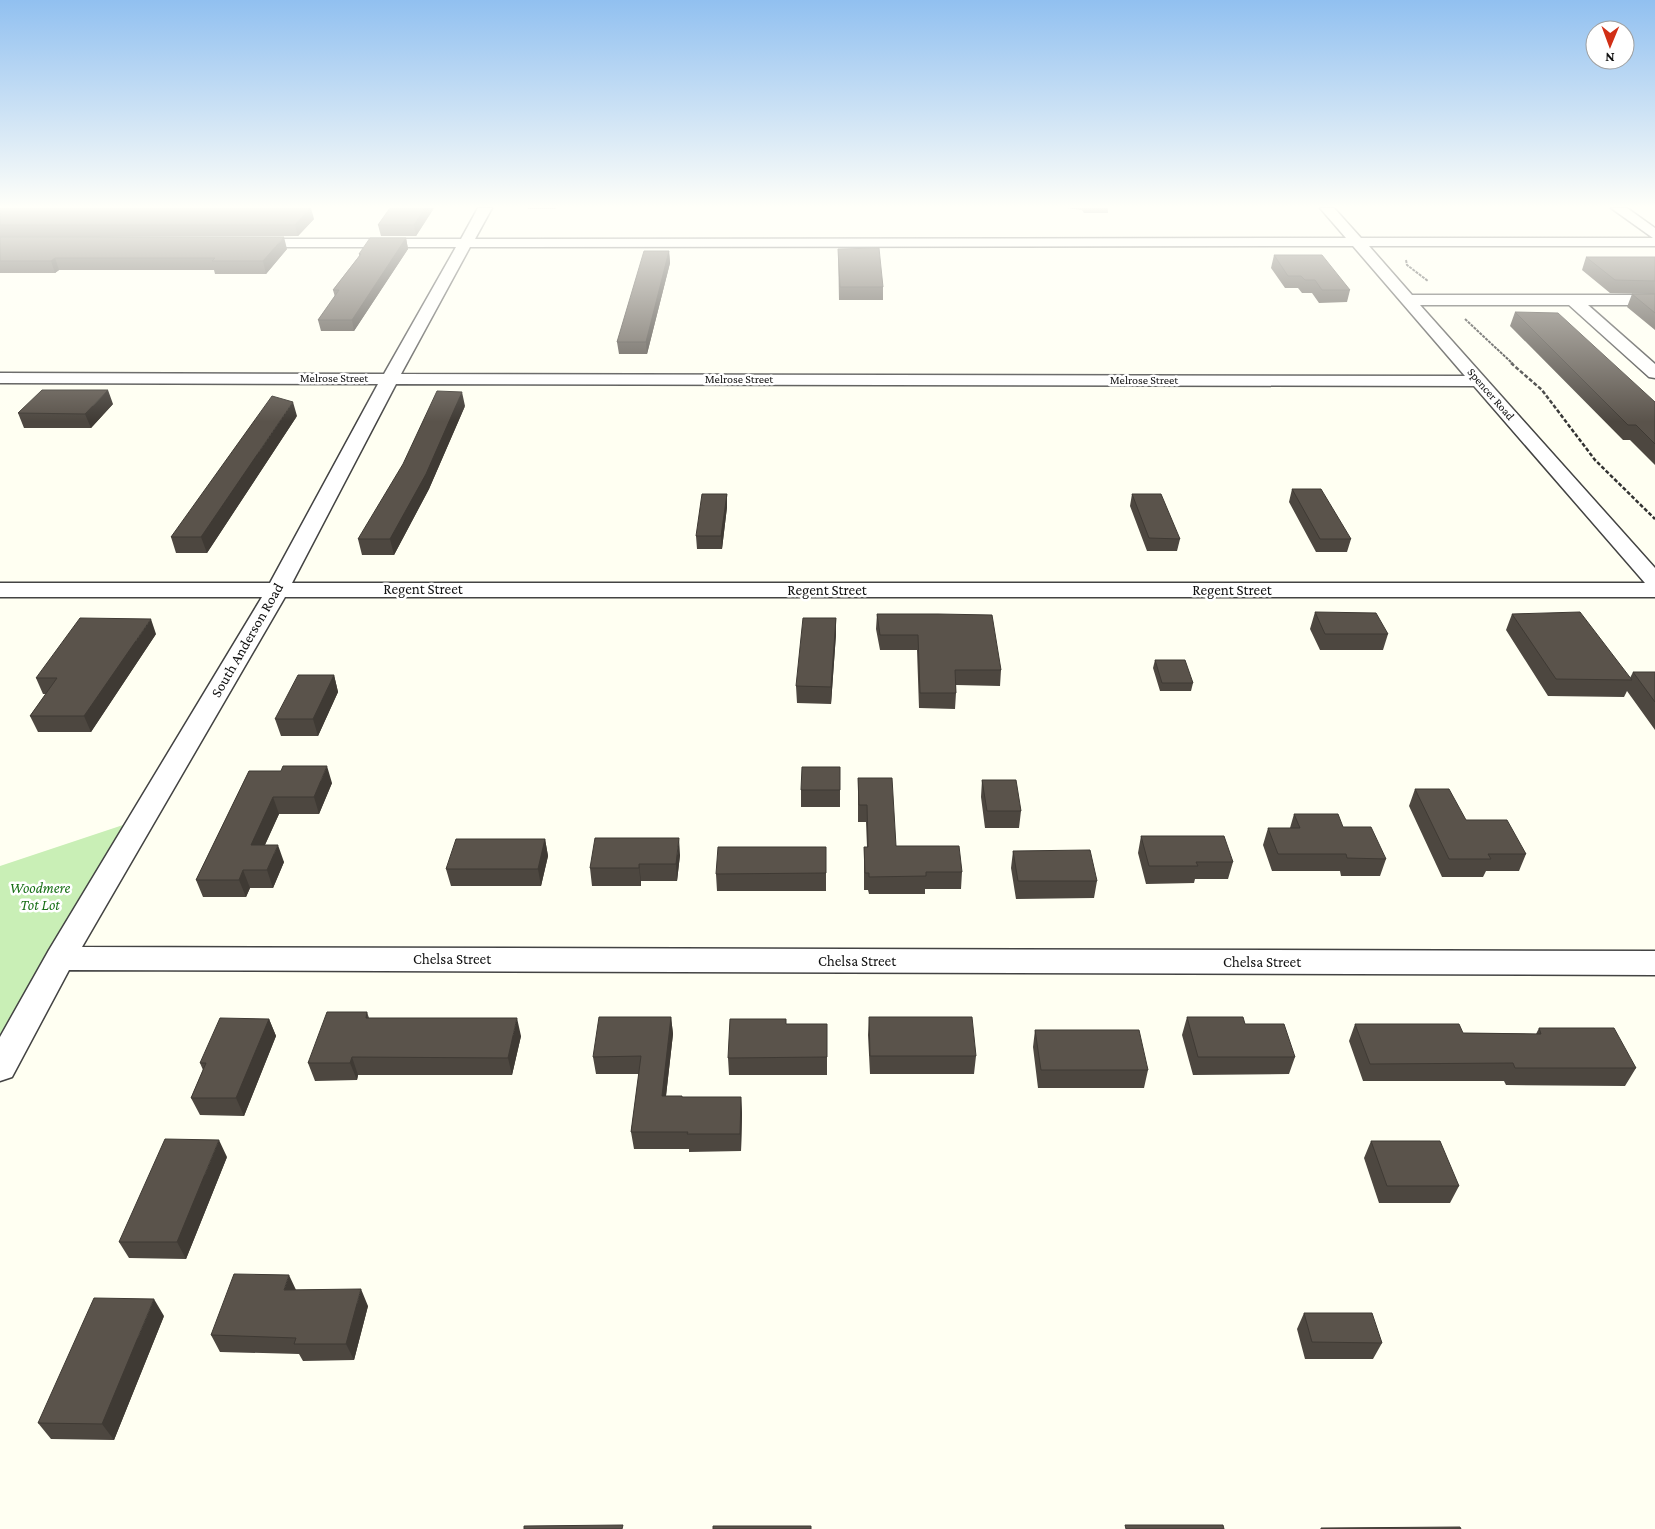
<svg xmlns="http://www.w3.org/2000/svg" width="1655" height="1529" font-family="'Crimson Pro',serif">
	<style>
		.green { fill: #c9efb6 }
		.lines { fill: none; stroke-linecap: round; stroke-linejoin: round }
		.minor-casing { stroke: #434343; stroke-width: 3 }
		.path-far1 { stroke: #323232; stroke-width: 2; stroke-dasharray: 3 1; stroke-linecap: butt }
		.path { stroke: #323232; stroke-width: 2.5; stroke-dasharray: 4 2; stroke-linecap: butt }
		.minor { fill: #fff; fill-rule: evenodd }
		.wall { fill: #4d4740 }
		.shaded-wall { fill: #3f3a34 }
		.building { fill: #5a534b; stroke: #3f3a34 }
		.labels { text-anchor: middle; stroke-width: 5; stroke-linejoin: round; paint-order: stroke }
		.far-street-label { font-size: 12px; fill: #101010; stroke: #fff }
		.street-label { font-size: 15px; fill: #101010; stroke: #fff }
		.park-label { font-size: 15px; font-style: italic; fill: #197017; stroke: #fff }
	</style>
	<rect width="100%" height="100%" fill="#fffff2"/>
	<path class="green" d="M 129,823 L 0,1047 L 0,866 Z"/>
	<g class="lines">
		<defs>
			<path id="minor" d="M 478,208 L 492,208 L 475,239 L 1346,238 L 1320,208 L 1334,208 L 1361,238 L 1653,238 L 1611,208 L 1627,208 L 1655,228 L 1655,246 L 1369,246 L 1412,295 L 1655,295 L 1655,305 L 1588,305 L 1655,364 L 1655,378 L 1649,377 L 1569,305 L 1420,305 L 1655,568 L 1655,597 L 285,597 L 82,947 L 1655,951 L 1655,975 L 69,970 L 12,1077 L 0,1081 L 0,1037 L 49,950 L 262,597 L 0,597 L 0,583 L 270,583 L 378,384 L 0,383 L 0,373 L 384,374 L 456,247 L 251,247 L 246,246 L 244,243 L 246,240 L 251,239 L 461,239 ZM 1353,246 L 1465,376 L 401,374 L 470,247 ZM 396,384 L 1474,386 L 1645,583 L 292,583 Z"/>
		</defs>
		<use href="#minor" class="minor-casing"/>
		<path class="path-far1" d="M 1406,260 L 1407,265 L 1428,281
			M 1465,319 L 1513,364"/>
		<path class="path" d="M 1511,363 L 1542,390 L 1595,460 L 1655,519"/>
		<use href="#minor" class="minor"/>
	</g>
	<path class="wall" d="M 0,208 L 314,219 L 298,236 L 92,237 L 287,249 L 266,274 L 215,274 L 214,270 L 59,270 L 55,273 L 0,273 Z
		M 390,208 L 436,208 L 434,208 L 416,236 L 381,236 L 378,225 Z
		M 528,208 L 556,208 L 556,209 L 528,209 Z
		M 1054,208 L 1108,208 L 1108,213 L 1084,213 L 1082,210 L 1067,208 Z
		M 406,238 L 408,249 L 354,331 L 321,331 L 318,320 L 335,297 L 333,290 L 359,256 L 359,254 Z
		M 838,249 L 883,287 L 883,300 L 839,300 Z
		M 669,251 L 670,263 L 647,354 L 619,354 L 617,342 Z
		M 1274,255 L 1350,290 L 1347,302 L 1319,303 L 1312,293 L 1302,293 L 1298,288 L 1285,288 L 1271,268 Z
		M 1586,257 L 1655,257 L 1655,330 L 1627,307 L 1632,294 L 1651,294 L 1610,293 L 1582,270 Z
		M 1515,312 L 1655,402 L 1655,465 L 1630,440 L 1623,440 L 1510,326 Z
		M 113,404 L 91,428 L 24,428 L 18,413 Z
		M 465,406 L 429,489 L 394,555 L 362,555 L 358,539 Z
		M 297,416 L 207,553 L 176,553 L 171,537 Z
		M 1292,489 L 1351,539 L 1347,552 L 1316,552 L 1289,502 Z
		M 727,494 L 727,507 L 722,549 L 697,549 L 696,536 Z
		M 1132,494 L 1180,539 L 1177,551 L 1147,551 L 1130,506 Z
		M 1315,612 L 1388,634 L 1383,650 L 1320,650 L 1310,629 Z
		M 877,614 L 1001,670 L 1000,686 L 956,685 L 956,693 L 955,709 L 919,708 L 917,650 L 880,650 L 876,629 Z
		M 1512,614 L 1630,678 L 1633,672 L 1655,672 L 1655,730 L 1627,691 L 1624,697 L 1548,696 L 1506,630 Z
		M 836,618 L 836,634 L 831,704 L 797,703 L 796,686 Z
		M 156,634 L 91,732 L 38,732 L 30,716 L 46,694 L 43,694 L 36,678 Z
		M 1155,660 L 1193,683 L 1191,691 L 1160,691 L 1153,668 Z
		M 334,675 L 338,692 L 318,736 L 281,736 L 275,719 Z
		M 840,767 L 840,807 L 801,807 L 801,790 Z
		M 249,771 L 332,783 L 319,814 L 279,814 L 265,845 L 284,862 L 273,888 L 250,888 L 246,897 L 203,897 L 196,880 Z
		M 858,778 L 896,846 L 962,872 L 961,889 L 925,889 L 925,894 L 869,894 L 868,890 L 864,890 L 864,847 L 867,847 L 866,822 L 858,822 Z
		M 982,780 L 1021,811 L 1019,828 L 985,828 L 981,797 Z
		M 1415,789 L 1466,820 L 1526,854 L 1519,871 L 1486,871 L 1483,877 L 1442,877 L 1409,806 Z
		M 1294,814 L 1343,827 L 1386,859 L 1380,876 L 1341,876 L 1340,871 L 1272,871 L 1263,845 L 1268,828 L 1290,828 Z
		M 1141,836 L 1233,862 L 1228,879 L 1195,879 L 1194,883 L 1146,884 L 1138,853 Z
		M 545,839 L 548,856 L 541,886 L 451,886 L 446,869 Z
		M 826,847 L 826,891 L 717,891 L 716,874 Z
		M 1013,851 L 1097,881 L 1094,898 L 1016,899 L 1011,868 Z
		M 680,855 L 677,881 L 641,881 L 641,886 L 592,886 L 590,868 Z
		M 367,1012 L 369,1018 L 521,1036 L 512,1075 L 358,1075 L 357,1080 L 315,1081 L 308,1063 Z
		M 671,1017 L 673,1034 L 666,1096 L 682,1097 L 741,1097 L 742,1114 L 741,1151 L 689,1152 L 689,1149 L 634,1149 L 631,1132 L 639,1074 L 596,1074 L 593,1057 Z
		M 869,1017 L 976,1056 L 974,1074 L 870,1074 L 868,1035 Z
		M 1187,1017 L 1245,1024 L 1295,1057 L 1289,1074 L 1193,1075 L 1182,1035 Z
		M 269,1019 L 276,1036 L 244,1116 L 200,1115 L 191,1098 L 203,1070 L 200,1063 Z
		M 786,1024 L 827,1024 L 827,1075 L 729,1075 L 728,1058 Z
		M 1355,1024 L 1463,1033 L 1536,1034 L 1539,1028 L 1636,1068 L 1625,1086 L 1506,1085 L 1504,1081 L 1363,1081 L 1349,1041 Z
		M 1035,1030 L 1148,1070 L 1144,1088 L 1038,1088 L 1033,1047 Z
		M 1371,1141 L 1459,1186 L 1450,1203 L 1379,1203 L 1364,1158 Z
		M 227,1157 L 186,1259 L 129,1258 L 119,1242 Z
		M 297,1290 L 368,1306 L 354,1360 L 303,1361 L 299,1354 L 220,1352 L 211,1335 Z
		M 1304,1313 L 1382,1343 L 1373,1359 L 1305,1359 L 1297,1329 Z
		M 164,1316 L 114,1440 L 51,1439 L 38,1423 Z"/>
	<path class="shaded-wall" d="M 310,208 L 311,208 L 314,219 L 298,236 L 295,225 Z
		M 425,208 L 434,208 L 416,236 L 414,225 Z
		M 284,237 L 287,249 L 266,274 L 263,261 Z
		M 406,238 L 408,249 L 354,331 L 352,320 Z
		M 669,251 L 670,263 L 647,354 L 646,342 Z
		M 55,258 L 59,270 L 55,273 L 51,261 Z
		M 108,390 L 113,404 L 91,428 L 85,414 Z
		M 462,392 L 465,406 L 429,489 L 394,555 L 390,539 Z
		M 293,402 L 297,416 L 207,553 L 201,537 Z
		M 727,494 L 727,507 L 722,549 L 721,536 Z
		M 836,618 L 836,634 L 831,704 L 831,687 Z
		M 151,619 L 156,634 L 91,732 L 84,716 Z
		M 334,675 L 338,692 L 318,736 L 313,719 Z
		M 327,766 L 332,783 L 319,814 L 314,797 Z
		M 273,797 L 279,814 L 257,862 L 251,845 Z
		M 679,838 L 680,855 L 677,881 L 676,864 Z
		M 545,839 L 548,856 L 541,886 L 538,869 Z
		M 278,845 L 284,862 L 273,888 L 267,870 Z
		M 639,864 L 641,881 L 641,886 L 639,868 Z
		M 243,870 L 250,888 L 246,897 L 239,880 Z
		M 671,1017 L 673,1034 L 664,1113 L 662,1096 Z
		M 517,1018 L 521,1036 L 512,1075 L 508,1058 Z
		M 269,1019 L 276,1036 L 244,1116 L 236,1098 Z
		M 352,1057 L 358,1075 L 357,1080 L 350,1063 Z
		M 741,1097 L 742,1114 L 741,1151 L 740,1134 Z
		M 219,1140 L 227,1157 L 186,1259 L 177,1242 Z
		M 289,1275 L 297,1292 L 284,1290 Z
		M 361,1289 L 368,1306 L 354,1360 L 346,1344 Z
		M 154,1299 L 164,1316 L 114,1440 L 102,1424 Z"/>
	<path class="building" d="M 0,208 L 310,208 L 295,225 L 0,225 Z
		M 390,208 L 425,208 L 414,225 L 378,225 Z
		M 0,237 L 284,237 L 263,261 L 212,261 L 215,258 L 55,258 L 51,261 L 0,261 Z
		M 370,238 L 406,238 L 352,320 L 318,320 L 339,290 L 333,290 L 361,254 L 359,254 Z
		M 879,248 L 883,287 L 840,287 L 838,249 Z
		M 644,251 L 669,251 L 646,342 L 617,342 Z
		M 1274,255 L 1322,255 L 1350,290 L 1322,290 L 1315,280 L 1305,280 L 1301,276 L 1288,276 Z
		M 1586,257 L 1655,257 L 1655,281 L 1615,280 Z
		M 1632,294 L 1655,294 L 1655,313 Z
		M 1515,312 L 1558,313 L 1655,402 L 1655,444 L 1636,425 L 1628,425 Z
		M 42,390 L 108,390 L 85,414 L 18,413 Z
		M 437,391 L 462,392 L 426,474 L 390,539 L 358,539 L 403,464 Z
		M 272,396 L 293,402 L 201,537 L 171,537 Z
		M 1292,489 L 1321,489 L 1351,539 L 1320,539 Z
		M 702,494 L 727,494 L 721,536 L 696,536 Z
		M 1132,494 L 1161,494 L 1180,539 L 1149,538 Z
		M 1315,612 L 1376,613 L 1388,634 L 1325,634 Z
		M 1580,612 L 1632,680 L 1556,679 L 1512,614 Z
		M 877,614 L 938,614 L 992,615 L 1001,670 L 955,670 L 956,693 L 920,693 L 918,635 L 880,635 Z
		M 80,618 L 151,619 L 84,716 L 30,716 L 57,678 L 36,678 Z
		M 803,618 L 836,618 L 831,687 L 796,686 Z
		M 1155,660 L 1185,660 L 1193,683 L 1162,683 Z
		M 1633,672 L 1655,672 L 1655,702 Z
		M 298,675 L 334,675 L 313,719 L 275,719 Z
		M 283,766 L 327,766 L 314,797 L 273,797 L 251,845 L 278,845 L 267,870 L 243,870 L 239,880 L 196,880 L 249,771 L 281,771 Z
		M 802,767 L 840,767 L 840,790 L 801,790 Z
		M 858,778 L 892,778 L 896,846 L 959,846 L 962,872 L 926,872 L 926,876 L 869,877 L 869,873 L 865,873 L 864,847 L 868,847 L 867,805 L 859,805 Z
		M 982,780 L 1016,780 L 1021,811 L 987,811 Z
		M 1415,789 L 1449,789 L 1466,820 L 1507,820 L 1526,854 L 1488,854 L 1491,859 L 1449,859 Z
		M 1294,814 L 1338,814 L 1343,827 L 1371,827 L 1386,859 L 1347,858 L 1346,854 L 1278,854 L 1268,828 L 1300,828 Z
		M 1141,836 L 1224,836 L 1233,862 L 1196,862 L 1198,866 L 1149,866 Z
		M 595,838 L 679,838 L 676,864 L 639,864 L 639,868 L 590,868 Z
		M 456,839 L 545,839 L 538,869 L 446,869 Z
		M 718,847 L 826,847 L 826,873 L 716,874 Z
		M 1090,850 L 1097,881 L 1018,881 L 1013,851 Z
		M 327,1012 L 367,1012 L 366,1018 L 517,1018 L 508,1058 L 352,1057 L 350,1063 L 308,1063 Z
		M 599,1017 L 671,1017 L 662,1096 L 682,1096 L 682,1097 L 741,1097 L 740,1134 L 687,1134 L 688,1132 L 631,1132 L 641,1056 L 593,1057 Z
		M 869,1017 L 972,1017 L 976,1056 L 870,1056 Z
		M 1187,1017 L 1243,1017 L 1245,1024 L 1284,1024 L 1295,1057 L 1198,1057 Z
		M 220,1018 L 269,1019 L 236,1098 L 191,1098 L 206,1063 L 200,1063 Z
		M 730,1019 L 786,1019 L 786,1024 L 827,1024 L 827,1057 L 728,1058 Z
		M 1355,1024 L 1459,1024 L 1463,1033 L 1541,1034 L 1539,1028 L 1614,1028 L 1636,1068 L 1515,1068 L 1513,1063 L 1370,1064 Z
		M 1035,1030 L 1139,1030 L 1148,1070 L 1041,1070 Z
		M 165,1139 L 219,1140 L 177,1242 L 119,1242 Z
		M 1371,1141 L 1440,1141 L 1459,1186 L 1387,1186 Z
		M 234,1274 L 289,1275 L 284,1290 L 361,1289 L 346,1344 L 294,1344 L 296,1338 L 211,1335 Z
		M 94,1298 L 154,1299 L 102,1424 L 38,1423 Z
		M 1304,1313 L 1372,1313 L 1382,1343 L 1312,1342 Z
		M 623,1525 L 622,1529 L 524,1529 L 524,1526 Z
		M 1125,1525 L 1223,1525 L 1224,1529 L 1126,1529 Z
		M 713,1526 L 811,1526 L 811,1529 L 713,1529 Z
		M 1460,1527 L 1461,1529 L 1321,1529 L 1321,1528 Z"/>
	<linearGradient id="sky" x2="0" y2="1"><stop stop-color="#91c0f0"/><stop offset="0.49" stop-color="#fffff9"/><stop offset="1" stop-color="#fffff9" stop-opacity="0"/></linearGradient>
	<rect width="1655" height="422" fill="url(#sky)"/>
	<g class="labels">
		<g class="far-street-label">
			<text x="334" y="382">Melrose Street</text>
			<text x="739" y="383">Melrose Street</text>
			<text x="1144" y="384">Melrose Street</text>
			<text transform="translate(1491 394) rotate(49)" y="4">Spencer Road</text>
		</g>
		<g class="street-label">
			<text x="423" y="594">Regent Street</text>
			<text x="827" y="595">Regent Street</text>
			<text x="1232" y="595">Regent Street</text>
			<text transform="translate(247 640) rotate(-60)" y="5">South Anderson Road</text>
			<text x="452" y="964">Chelsa Street</text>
			<text x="857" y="966">Chelsa Street</text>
			<text x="1262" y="967">Chelsa Street</text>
		</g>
		<g class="park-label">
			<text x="40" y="893">Woodmere<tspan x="40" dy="17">Tot Lot</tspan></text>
		</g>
	</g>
	<g transform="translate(1610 45) rotate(181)"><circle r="24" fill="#ffffff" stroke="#9f9f9f"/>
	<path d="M0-4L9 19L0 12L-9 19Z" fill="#d12f16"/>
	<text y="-8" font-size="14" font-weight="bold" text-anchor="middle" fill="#101010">N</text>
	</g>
</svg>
